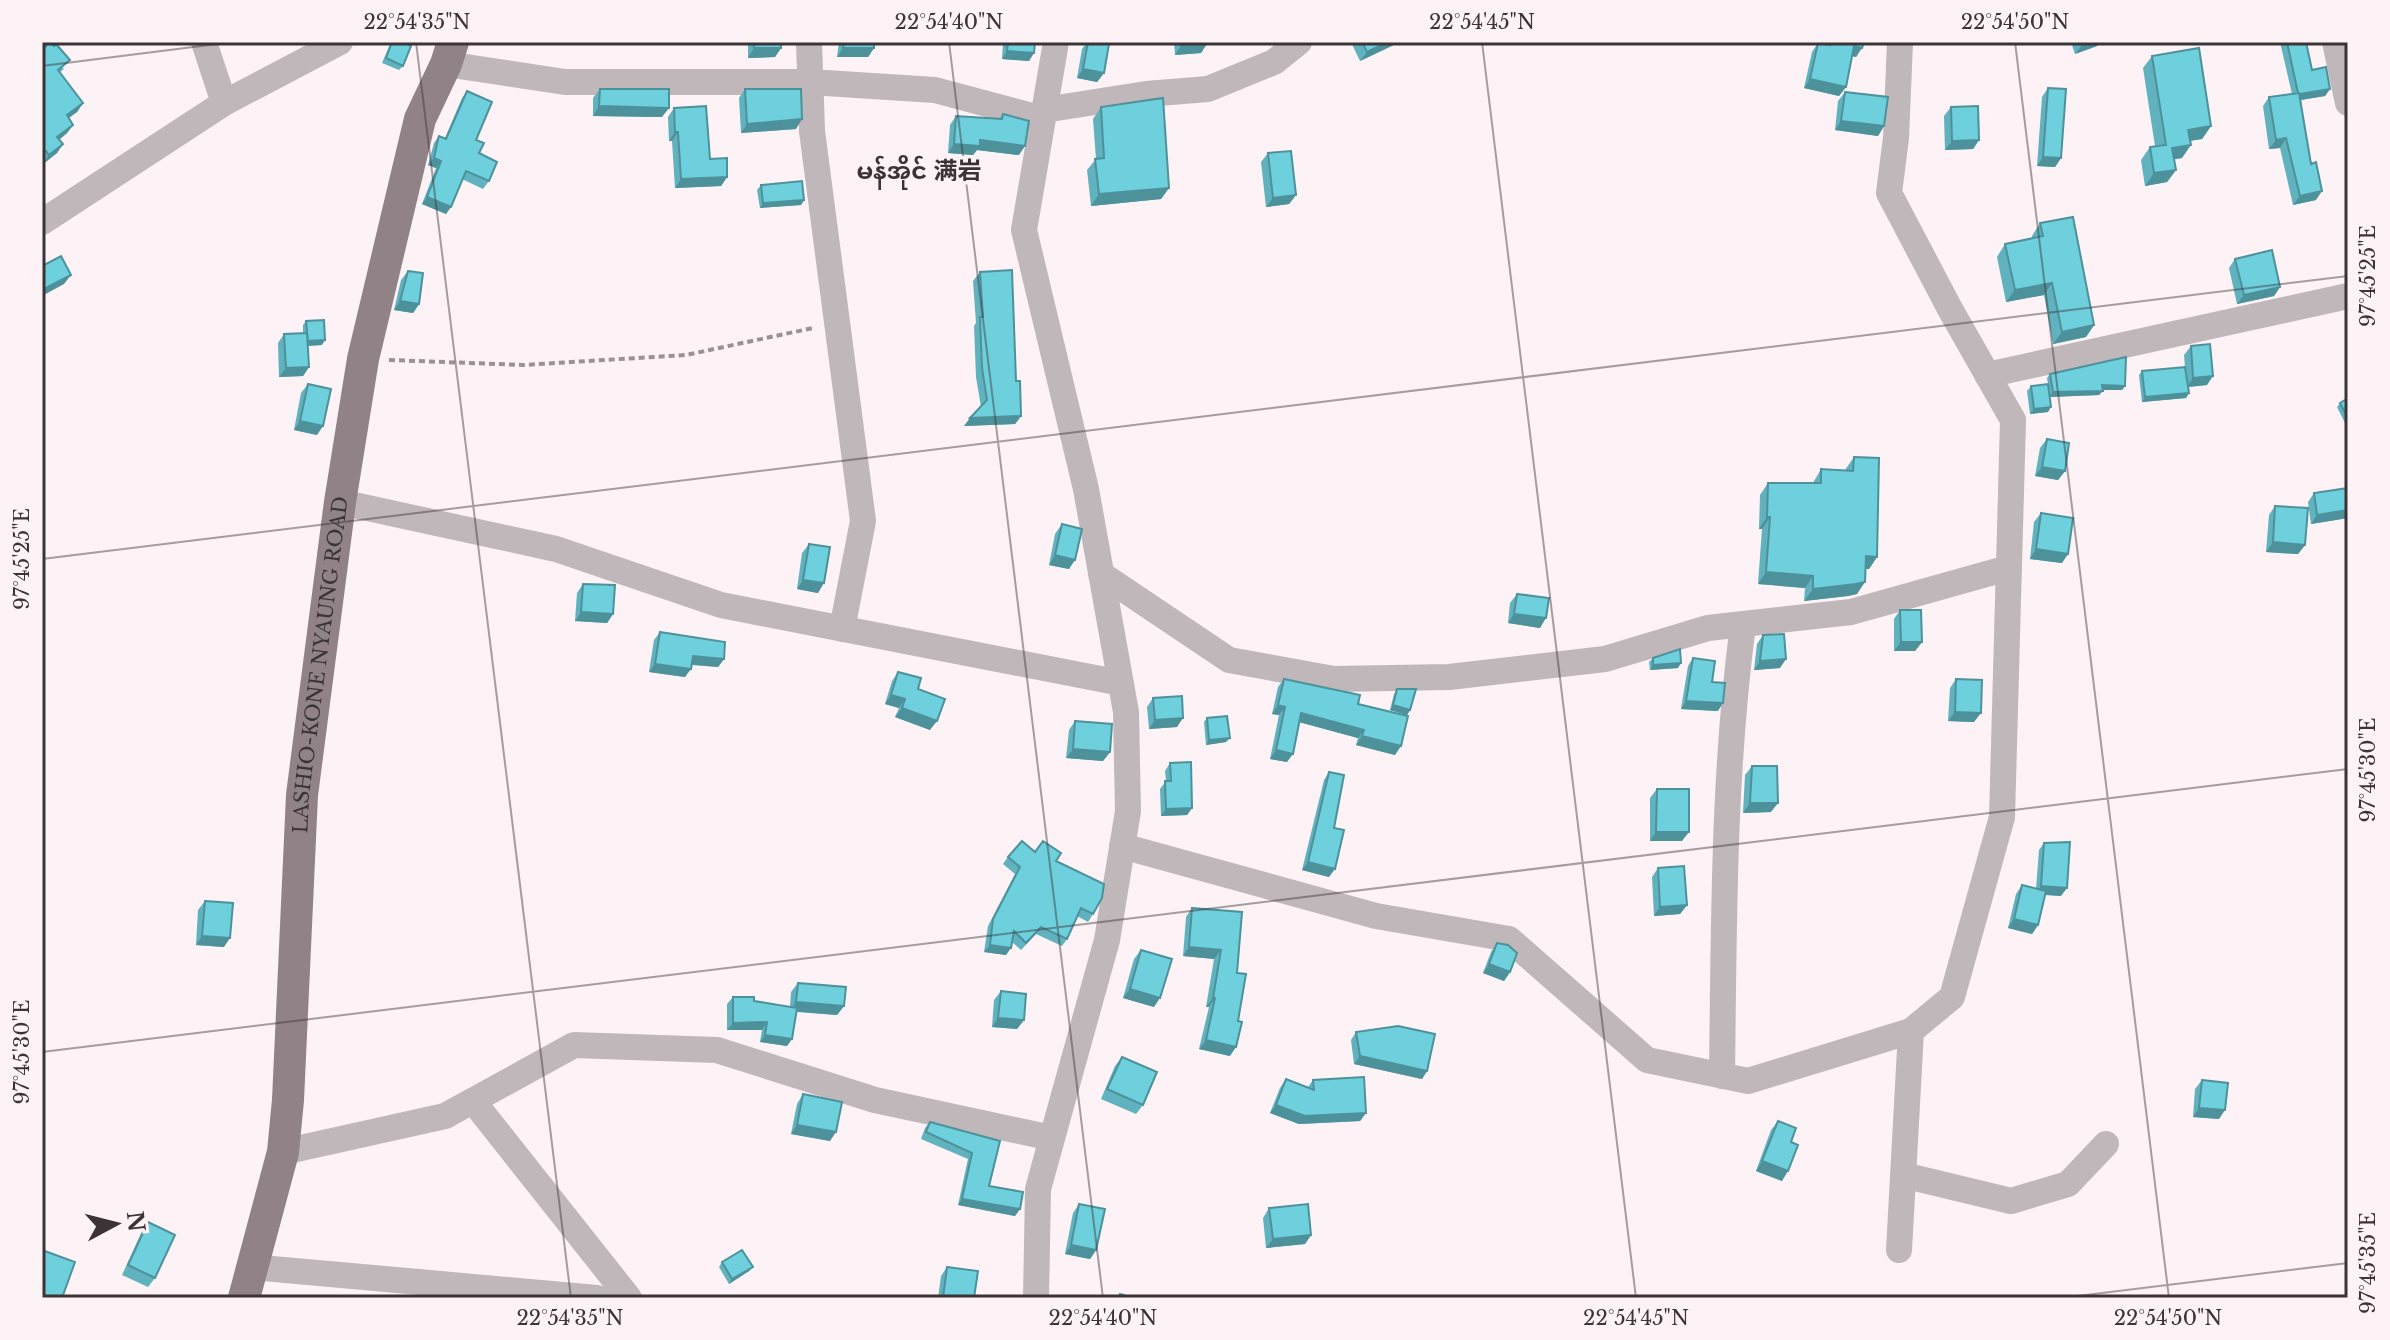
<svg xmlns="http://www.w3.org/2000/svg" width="2390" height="1340" font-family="'Libre Baskerville','Noto Sans SC','Noto Sans Myanmar',serif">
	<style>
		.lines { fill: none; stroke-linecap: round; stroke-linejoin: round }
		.path { stroke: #9a9193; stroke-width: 4; stroke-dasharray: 6 4; stroke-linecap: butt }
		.minor { stroke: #bfb7b9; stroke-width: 26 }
		.major { stroke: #908286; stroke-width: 32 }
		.wall { fill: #5fb2be }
		.shaded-wall { fill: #4d919b }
		.building { fill: #6ecfdd; stroke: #4d919b; stroke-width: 2 }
		.ticks { fill: none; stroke: #3b3436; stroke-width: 2; stroke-opacity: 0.45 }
		.labels { text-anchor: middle; stroke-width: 7; stroke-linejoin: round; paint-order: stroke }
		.street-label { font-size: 20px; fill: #3b3436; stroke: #fdf2f5 }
		.quarter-label { font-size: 24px; font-weight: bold; fill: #3b3436; stroke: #fdf2f5 }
		.neatline { fill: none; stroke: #3b3436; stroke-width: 3 }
		.ticks-label { font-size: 20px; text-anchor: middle; fill: #3b3436 }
	</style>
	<rect width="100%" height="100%" fill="#fdf2f5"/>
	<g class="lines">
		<path class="path" d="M 389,360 L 523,365 L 686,355 L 813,328"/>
		<path class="minor" d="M 204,42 L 224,103
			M 809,42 L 812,131 L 863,521 L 842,629
			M 2335,42 L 2348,103
			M 446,64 L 565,82 L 810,82 L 935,90 L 1043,119
			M 1044,110 L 1146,94 L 1208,89 L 1274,62 L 1299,42
			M 42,222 L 224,103 L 340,42
			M 1987,375 L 2348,296
			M 340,502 L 556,549 L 721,605 L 1121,683
			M 1101,574 L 1229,660 L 1334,679 L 1449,677 L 1605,659 L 1708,628 L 1851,612 L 2008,568
			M 1122,846 L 1376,916 L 1509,939 L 1647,1060 L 1748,1081 L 1911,1031
			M 1722,1076 C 1724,925 1723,775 1743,625
			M 473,1101 L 629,1298
			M 283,1152 L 445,1116 L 574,1045 L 717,1050 L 875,1100 L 1052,1138
			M 1903,1175 L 2011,1201 L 2068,1184 L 2106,1144
			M 1899,1250 L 1911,1031 L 1952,997 L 2002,817 L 2013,420 L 1950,309 L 1889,193 L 1896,138 L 1900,42
			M 252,1267 L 597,1298
			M 1036,1298 L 1038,1189 L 1107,940 L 1128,811 L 1126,712 L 1086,489 L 1024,230 L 1056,42"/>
		<path class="major" id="s1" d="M 244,1298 L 283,1152 L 288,1100 L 302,795 L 340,502 L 363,359 L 420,119 L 446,64 L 453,42"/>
	</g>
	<path class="wall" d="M 391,42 L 403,42 L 403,66 L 399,70 L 382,63 Z
		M 748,42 L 781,42 L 781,48 L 775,57 L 748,58 Z
		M 839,42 L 874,42 L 874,48 L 868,57 L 837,57 Z
		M 1003,42 L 1035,42 L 1029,61 L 1002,59 Z
		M 1087,42 L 1100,42 L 1104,73 L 1097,82 L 1077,78 L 1082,49 Z
		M 1174,42 L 1207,42 L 1201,53 L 1175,55 Z
		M 1351,42 L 1400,42 L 1360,61 Z
		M 1827,42 L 1864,42 L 1856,57 L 1852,56 L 1846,87 L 1839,96 L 1804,88 L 1812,52 L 1818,43 L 1826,45 Z
		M 2071,42 L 2100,42 L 2097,46 L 2075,54 Z
		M 2280,42 L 2306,42 L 2312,70 L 2330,89 L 2325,96 L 2301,100 L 2316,200 L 2293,205 L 2280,148 L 2269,149 L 2263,106 L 2269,97 L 2292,94 Z
		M 42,50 L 64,69 L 59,73 L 83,103 L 77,112 L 69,118 L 73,125 L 67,133 L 59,140 L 63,144 L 57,153 L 43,164 L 42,162 Z
		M 2152,56 L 2211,126 L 2202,139 L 2190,141 L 2182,158 L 2174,159 L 2176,170 L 2167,182 L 2145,186 L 2141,160 L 2150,147 L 2155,146 L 2143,68 Z
		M 2048,88 L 2061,158 L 2055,167 L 2037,166 L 2042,97 Z
		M 600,89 L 662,117 L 593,116 L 593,98 Z
		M 745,89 L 796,129 L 741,133 L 739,98 Z
		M 467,91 L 479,153 L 489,181 L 483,189 L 462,179 L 446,214 L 422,204 L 436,168 L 428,165 L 434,143 L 439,136 L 445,138 L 462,98 Z
		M 1845,92 L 1884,126 L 1878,136 L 1835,130 L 1838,101 Z
		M 1101,107 L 1169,188 L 1161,199 L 1091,206 L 1087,170 L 1096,159 L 1093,119 Z
		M 1951,107 L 1979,140 L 1973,149 L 1945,150 L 1944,116 Z
		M 674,108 L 710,159 L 727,177 L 721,186 L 675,188 L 672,141 L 669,141 L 668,117 Z
		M 1003,114 L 1019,155 L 977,150 L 973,155 L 948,153 L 950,125 L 956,116 L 999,119 Z
		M 1268,153 L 1296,195 L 1289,204 L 1266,207 L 1261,162 Z
		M 761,185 L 804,200 L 801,205 L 760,208 L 757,190 Z
		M 2040,223 L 2094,325 L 2086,337 L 2053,344 L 2044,295 L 2006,302 L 1997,257 L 2005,244 L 2032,239 L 2032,236 Z
		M 2235,259 L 2280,287 L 2274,296 L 2237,304 L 2229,268 Z
		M 408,271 L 419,304 L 413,313 L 394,310 L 401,280 Z
		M 980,272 L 1016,381 L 1021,416 L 1015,424 L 964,426 L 981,407 L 976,377 L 974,326 L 976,323 L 973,281 Z
		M 306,321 L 322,345 L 308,346 L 309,367 L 303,376 L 279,377 L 278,343 L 284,334 L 303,333 L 303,325 Z
		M 2191,346 L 2207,385 L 2188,387 L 2189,393 L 2186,398 L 2142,402 L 2139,375 L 2142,371 L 2185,368 L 2184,355 Z
		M 2050,374 L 2125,386 L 2122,390 L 2103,390 L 2099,395 L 2050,397 L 2048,412 L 2030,414 L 2027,391 L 2031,386 L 2048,384 L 2047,378 Z
		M 308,384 L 317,435 L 294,430 L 301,393 Z
		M 2348,398 L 2348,429 L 2337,407 L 2340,403 Z
		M 2047,439 L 2065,471 L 2058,480 L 2035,476 L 2040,448 Z
		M 1854,457 L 1877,557 L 1869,569 L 1866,569 L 1857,594 L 1848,596 L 1804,601 L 1805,588 L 1758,584 L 1762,529 L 1759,529 L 1760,495 L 1768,483 L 1813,483 L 1821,469 L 1845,470 Z
		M 2348,488 L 2348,518 L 2311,524 L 2308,502 L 2314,493 Z
		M 2275,506 L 2305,545 L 2298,554 L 2266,552 L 2269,515 Z
		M 2041,513 L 2062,563 L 2030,559 L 2034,522 Z
		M 1062,524 L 1069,569 L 1049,565 L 1055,534 Z
		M 809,544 L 818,593 L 797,589 L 802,553 Z
		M 583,584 L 613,614 L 607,623 L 575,621 L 577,593 Z
		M 1517,594 L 1540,628 L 1508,623 L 1510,603 Z
		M 1900,610 L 1922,642 L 1915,651 L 1894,651 L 1894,619 Z
		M 660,632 L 724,659 L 718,667 L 691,665 L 685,677 L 649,672 L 654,640 Z
		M 1763,635 L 1780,668 L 1754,670 L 1757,644 Z
		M 1653,658 L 1678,668 L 1650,670 L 1649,662 Z
		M 1693,658 L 1712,682 L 1718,711 L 1681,709 L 1688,666 Z
		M 898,672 L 918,689 L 930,730 L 895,717 L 899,708 L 885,704 L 892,681 Z
		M 1284,679 L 1358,704 L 1395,755 L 1356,745 L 1358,738 L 1299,722 L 1287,762 L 1270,759 L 1279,715 L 1272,714 L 1278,687 Z
		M 1956,679 L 1974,722 L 1948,721 L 1950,688 Z
		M 1397,689 L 1410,710 L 1407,715 L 1390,710 L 1394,694 Z
		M 1153,698 L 1177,727 L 1149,729 L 1147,707 Z
		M 1207,718 L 1226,742 L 1206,745 L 1204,722 Z
		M 1075,721 L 1110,752 L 1103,761 L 1066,758 L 1069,730 Z
		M 1170,763 L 1192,808 L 1187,815 L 1161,816 L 1160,789 L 1166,781 L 1165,771 Z
		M 1752,766 L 1771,812 L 1743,813 L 1745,775 Z
		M 1329,772 L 1334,828 L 1329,877 L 1302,870 L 1324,780 Z
		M 1657,789 L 1682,841 L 1650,841 L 1650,798 Z
		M 2044,843 L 2061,896 L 2045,895 L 2038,925 L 2032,934 L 2008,928 L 2016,894 L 2022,885 L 2036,889 L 2039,850 Z
		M 1035,852 L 1056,861 L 1093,914 L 1088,922 L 1077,916 L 1067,939 L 1062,946 L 1036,934 L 1021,950 L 1012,942 L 1006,955 L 984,952 L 988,926 L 1015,874 L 1003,864 L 1008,857 Z
		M 1658,868 L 1687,905 L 1680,914 L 1654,916 L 1652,877 Z
		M 205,901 L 224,947 L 196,945 L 198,910 Z
		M 1192,908 L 1242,912 L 1230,1056 L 1199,1049 L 1209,1007 L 1206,1007 L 1214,959 L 1183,956 L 1186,917 Z
		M 1497,943 L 1510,972 L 1504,981 L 1483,973 L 1491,952 Z
		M 1141,950 L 1154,1007 L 1123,998 L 1134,959 Z
		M 798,983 L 844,1006 L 837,1015 L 797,1012 L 792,1039 L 787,1046 L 760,1042 L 762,1030 L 727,1030 L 727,1004 L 733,997 L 790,1007 L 791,992 Z
		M 1001,991 L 1024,1020 L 1017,1029 L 992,1027 L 994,1000 Z
		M 1356,1032 L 1427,1071 L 1422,1079 L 1354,1064 L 1351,1040 Z
		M 1122,1057 L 1143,1105 L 1136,1114 L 1101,1099 L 1115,1066 Z
		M 1286,1079 L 1308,1087 L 1313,1080 L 1366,1113 L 1360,1121 L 1299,1124 L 1270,1113 L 1280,1088 Z
		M 2202,1080 L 2219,1119 L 2193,1117 L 2195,1089 Z
		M 803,1094 L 830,1141 L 791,1134 L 797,1104 Z
		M 1778,1121 L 1791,1142 L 1782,1181 L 1756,1171 L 1771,1130 Z
		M 930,1122 L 1000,1141 L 989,1186 L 1020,1209 L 1015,1216 L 958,1205 L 968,1159 L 921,1139 L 925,1128 Z
		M 1079,1204 L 1096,1250 L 1090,1259 L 1065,1254 L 1073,1213 Z
		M 1269,1208 L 1311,1235 L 1305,1244 L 1266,1248 L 1263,1218 Z
		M 148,1222 L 155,1278 L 148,1287 L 122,1275 L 142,1231 Z
		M 722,1262 L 753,1267 L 749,1271 L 729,1284 L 719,1267 Z
		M 947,1267 L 974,1298 L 938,1298 L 941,1276 Z"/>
	<path class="shaded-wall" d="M 1388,42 L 1400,42 L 1360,61 L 1367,52 Z
		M 2090,42 L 2100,42 L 2097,46 L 2075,54 L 2082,45 Z
		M 1207,44 L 1201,53 L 1175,55 L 1181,46 Z
		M 1854,46 L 1862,48 L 1856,57 L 1848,55 Z
		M 754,48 L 781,48 L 775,57 L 748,58 Z
		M 843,48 L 874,48 L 868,57 L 837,57 Z
		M 1007,51 L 1034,53 L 1029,61 L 1002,59 Z
		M 1083,69 L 1104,73 L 1097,82 L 1077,78 Z
		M 1810,79 L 1846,87 L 1839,96 L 1804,88 Z
		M 2330,89 L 2325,96 L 2294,101 L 2298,94 Z
		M 83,103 L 77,112 L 60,124 L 67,115 Z
		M 599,106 L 669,108 L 662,117 L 593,116 Z
		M 802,119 L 796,129 L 741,133 L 747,124 Z
		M 1841,121 L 1884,126 L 1878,136 L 1835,130 Z
		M 73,125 L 67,133 L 51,146 L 57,137 Z
		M 2211,126 L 2202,139 L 2180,142 L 2188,130 Z
		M 675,132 L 678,132 L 672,141 L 669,141 Z
		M 2286,138 L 2280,148 L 2269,149 L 2276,140 Z
		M 980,140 L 1025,146 L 1019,155 L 977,150 L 973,155 L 948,153 L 954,144 Z
		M 1979,140 L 1973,149 L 1945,150 L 1952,141 Z
		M 63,144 L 57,153 L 43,164 L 49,155 Z
		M 2191,145 L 2182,158 L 2164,161 L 2172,148 Z
		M 2043,157 L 2061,158 L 2055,167 L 2037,166 Z
		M 434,158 L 441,161 L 436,168 L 428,165 Z
		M 2176,170 L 2167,182 L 2145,186 L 2154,173 Z
		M 727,177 L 721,186 L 675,188 L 681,179 Z
		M 1169,188 L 1161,199 L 1091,206 L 1099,194 Z
		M 2322,191 L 2316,200 L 2293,205 L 2300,196 Z
		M 1296,195 L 1289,204 L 1266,207 L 1273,198 Z
		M 427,197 L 451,207 L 446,214 L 422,204 Z
		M 804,200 L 801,205 L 760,208 L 763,203 Z
		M 71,275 L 64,284 L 42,296 L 42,290 Z
		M 2052,283 L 2044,295 L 2006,302 L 2015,290 Z
		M 2280,287 L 2274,296 L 2237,304 L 2244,295 Z
		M 400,301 L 419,304 L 413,313 L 394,310 Z
		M 2094,325 L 2086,337 L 2053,344 L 2062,332 Z
		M 325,340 L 322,345 L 304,346 L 307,341 Z
		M 309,367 L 303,376 L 279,377 L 286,368 Z
		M 2213,376 L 2207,385 L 2187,387 L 2193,378 Z
		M 2102,385 L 2125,386 L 2122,390 L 2099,390 Z
		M 2103,391 L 2099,395 L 2049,397 L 2053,392 Z
		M 2189,393 L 2186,398 L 2142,402 L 2145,397 Z
		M 2051,407 L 2048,412 L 2030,414 L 2034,409 Z
		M 1021,416 L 1015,424 L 964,426 L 970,418 Z
		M 300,421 L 323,426 L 317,435 L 294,430 Z
		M 2042,467 L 2065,471 L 2058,480 L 2035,476 Z
		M 2348,510 L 2348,518 L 2311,524 L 2317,515 Z
		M 1767,517 L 1770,517 L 1762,529 L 1759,529 Z
		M 2273,542 L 2305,545 L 2298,554 L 2266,552 Z
		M 2036,549 L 2068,554 L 2062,563 L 2030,559 Z
		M 1055,555 L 1075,560 L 1069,569 L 1049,565 Z
		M 1866,556 L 1877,557 L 1869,569 L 1857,568 Z
		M 1766,572 L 1813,576 L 1805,588 L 1758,584 Z
		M 803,580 L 824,583 L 818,593 L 797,589 Z
		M 1865,582 L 1857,594 L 1848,596 L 1804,601 L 1813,589 Z
		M 581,612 L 613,614 L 607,623 L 575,621 Z
		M 1514,614 L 1546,618 L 1540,628 L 1508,623 Z
		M 1901,642 L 1922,642 L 1915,651 L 1894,651 Z
		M 693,656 L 724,659 L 718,667 L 687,664 Z
		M 1786,659 L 1780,668 L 1754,670 L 1760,661 Z
		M 1681,663 L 1678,668 L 1650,670 L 1653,665 Z
		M 655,664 L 691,669 L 685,677 L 649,672 Z
		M 891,695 L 905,699 L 899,708 L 885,704 Z
		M 1686,701 L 1723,703 L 1718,711 L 1681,709 Z
		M 1278,705 L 1285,707 L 1279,715 L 1272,714 Z
		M 1393,705 L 1410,710 L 1407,715 L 1390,710 Z
		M 902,708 L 937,721 L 930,730 L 895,717 Z
		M 1955,712 L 1981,713 L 1974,722 L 1948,721 Z
		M 1301,713 L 1364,730 L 1358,738 L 1295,721 Z
		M 1183,718 L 1177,727 L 1149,729 L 1155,720 Z
		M 1362,736 L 1401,746 L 1395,755 L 1356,745 Z
		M 1230,738 L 1226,742 L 1206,745 L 1209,740 Z
		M 1073,749 L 1110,752 L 1103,761 L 1066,758 Z
		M 1276,750 L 1293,754 L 1287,762 L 1270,759 Z
		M 1750,803 L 1778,803 L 1771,812 L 1743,813 Z
		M 1192,808 L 1187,815 L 1161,816 L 1166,809 Z
		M 1656,832 L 1689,832 L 1682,841 L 1650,841 Z
		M 1308,862 L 1335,869 L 1329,877 L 1302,870 Z
		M 2041,886 L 2067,888 L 2061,896 L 2036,894 Z
		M 1687,905 L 1680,914 L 1654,916 L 1660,907 Z
		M 2014,919 L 2038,925 L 2032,934 L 2008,928 Z
		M 202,936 L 230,938 L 224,947 L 196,945 Z
		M 990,945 L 1011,948 L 1006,955 L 984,952 Z
		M 1189,947 L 1221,950 L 1214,959 L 1183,956 Z
		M 1489,964 L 1510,972 L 1504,981 L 1483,973 Z
		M 1130,989 L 1160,998 L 1154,1007 L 1123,998 Z
		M 1213,998 L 1215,998 L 1209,1007 L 1206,1007 Z
		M 796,1002 L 844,1006 L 837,1015 L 790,1011 Z
		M 998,1018 L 1024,1020 L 1017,1029 L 992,1027 Z
		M 767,1022 L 762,1030 L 727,1030 L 733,1023 Z
		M 765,1035 L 792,1039 L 787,1046 L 760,1042 Z
		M 1206,1040 L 1236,1047 L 1230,1056 L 1199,1049 Z
		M 1360,1056 L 1427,1071 L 1422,1079 L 1354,1064 Z
		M 1276,1105 L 1366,1113 L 1360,1121 L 1299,1124 L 1270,1113 Z
		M 2199,1108 L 2225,1110 L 2219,1119 L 2193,1117 Z
		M 797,1125 L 836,1132 L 830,1141 L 791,1134 Z
		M 1762,1161 L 1788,1171 L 1782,1181 L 1756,1171 Z
		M 962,1199 L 1020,1209 L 1015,1216 L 958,1205 Z
		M 1311,1235 L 1305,1244 L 1266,1248 L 1273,1239 Z
		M 1071,1245 L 1096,1250 L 1090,1259 L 1065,1254 Z
		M 753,1267 L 749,1271 L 729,1284 L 732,1279 Z"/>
	<path class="building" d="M 50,42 L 54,46 L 56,44 L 70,60 L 58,70 L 83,103 L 67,115 L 73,125 L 57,137 L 63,144 L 49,155 L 46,151 L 42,153 L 42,50 Z
		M 392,42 L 403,42 L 411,46 L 403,66 L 386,58 Z
		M 754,42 L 781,42 L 781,48 L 754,48 Z
		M 844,42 L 874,42 L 874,48 L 843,48 Z
		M 1008,42 L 1035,42 L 1034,53 L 1007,51 Z
		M 1088,42 L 1109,44 L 1104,73 L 1083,69 Z
		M 1181,42 L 1207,42 L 1207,44 L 1181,46 Z
		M 1362,42 L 1388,42 L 1367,52 Z
		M 1831,42 L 1864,42 L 1862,48 L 1854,46 L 1846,87 L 1810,79 L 1818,43 L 1830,45 Z
		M 2287,42 L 2306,42 L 2312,70 L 2326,67 L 2330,89 L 2300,94 L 2298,93 Z
		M 2199,48 L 2211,126 L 2188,130 L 2191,145 L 2172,148 L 2176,170 L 2154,173 L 2150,147 L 2166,145 L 2152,56 Z
		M 2048,88 L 2066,89 L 2061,158 L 2043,157 Z
		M 600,89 L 669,89 L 669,108 L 599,106 Z
		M 745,89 L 801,89 L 802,119 L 747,124 Z
		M 467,91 L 492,102 L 476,140 L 484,143 L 479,153 L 497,162 L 489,181 L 466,171 L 451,207 L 427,197 L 441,161 L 434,158 L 438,139 L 439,136 L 446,139 Z
		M 1845,92 L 1888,97 L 1884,126 L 1841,121 Z
		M 2299,93 L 2311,164 L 2316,162 L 2322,191 L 2300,196 L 2286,138 L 2276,140 L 2269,97 Z
		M 1163,98 L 1169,188 L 1099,194 L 1095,159 L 1104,158 L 1101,107 Z
		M 706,106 L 710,159 L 727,158 L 727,177 L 681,179 L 678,132 L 675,132 L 674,108 Z
		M 1978,106 L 1979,140 L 1952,141 L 1951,107 Z
		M 1003,114 L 1029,121 L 1025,146 L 980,140 L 980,146 L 954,144 L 956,116 L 1002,119 Z
		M 1291,151 L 1296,195 L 1273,198 L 1268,153 Z
		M 802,181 L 804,200 L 763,203 L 761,185 Z
		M 2073,217 L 2094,325 L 2062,332 L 2052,283 L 2015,290 L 2005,244 L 2043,236 L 2040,223 Z
		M 2272,250 L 2280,287 L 2244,295 L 2235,259 Z
		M 61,256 L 71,275 L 42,290 L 42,266 Z
		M 1012,270 L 1016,381 L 1020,381 L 1021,416 L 970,418 L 987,400 L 982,368 L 980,317 L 983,317 L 980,272 Z
		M 408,271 L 423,273 L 419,304 L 400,301 Z
		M 324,320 L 325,340 L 308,341 L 306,321 Z
		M 307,333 L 309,367 L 286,368 L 284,334 Z
		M 2210,344 L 2213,376 L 2193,378 L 2191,346 Z
		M 2126,357 L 2125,386 L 2102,385 L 2103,391 L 2053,392 L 2050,374 Z
		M 2185,367 L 2189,393 L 2145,397 L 2142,371 Z
		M 308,384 L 331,389 L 323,426 L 300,421 Z
		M 2048,384 L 2051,407 L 2034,409 L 2031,386 Z
		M 2348,398 L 2348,418 L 2340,403 Z
		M 2047,439 L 2069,443 L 2065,471 L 2042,467 Z
		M 1854,457 L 1879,458 L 1877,557 L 1866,556 L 1865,582 L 1856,584 L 1813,589 L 1813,576 L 1766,572 L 1770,517 L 1767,517 L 1768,483 L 1821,483 L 1821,469 L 1853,471 Z
		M 2348,488 L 2348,510 L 2317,515 L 2314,493 Z
		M 2275,506 L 2308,508 L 2305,545 L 2273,542 Z
		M 2041,513 L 2073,518 L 2068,554 L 2036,549 Z
		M 1062,524 L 1082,529 L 1075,560 L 1055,555 Z
		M 809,544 L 830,547 L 824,583 L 803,580 Z
		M 583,584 L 615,585 L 613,614 L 581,612 Z
		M 1517,594 L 1549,598 L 1546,618 L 1514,614 Z
		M 1900,610 L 1921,610 L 1922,642 L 1901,642 Z
		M 660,632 L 725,642 L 724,659 L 693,656 L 691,669 L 655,664 Z
		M 1784,634 L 1786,659 L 1760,661 L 1763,635 Z
		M 1680,649 L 1681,663 L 1653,665 L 1653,658 Z
		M 1693,658 L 1715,661 L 1712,682 L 1725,683 L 1723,703 L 1686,701 Z
		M 898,672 L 921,678 L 918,689 L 945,699 L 937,721 L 902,708 L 905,699 L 891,695 Z
		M 1284,679 L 1360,695 L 1358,704 L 1408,716 L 1401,746 L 1362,736 L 1364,730 L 1301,713 L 1293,754 L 1276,750 L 1285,707 L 1278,705 Z
		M 1956,679 L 1982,680 L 1981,713 L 1955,712 Z
		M 1397,689 L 1416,689 L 1410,710 L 1393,705 Z
		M 1182,696 L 1183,718 L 1155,720 L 1153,698 Z
		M 1227,716 L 1230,738 L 1209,740 L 1207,718 Z
		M 1075,721 L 1112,724 L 1110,752 L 1073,749 Z
		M 1191,762 L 1192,808 L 1166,809 L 1165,781 L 1171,781 L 1170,763 Z
		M 1752,766 L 1777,766 L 1778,803 L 1750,803 Z
		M 1329,772 L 1344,775 L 1334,828 L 1344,830 L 1335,869 L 1308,862 Z
		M 1657,789 L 1689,789 L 1689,832 L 1656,832 Z
		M 1022,841 L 1035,852 L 1043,841 L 1061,853 L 1056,861 L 1104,884 L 1102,898 L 1093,914 L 1081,908 L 1067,939 L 1041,927 L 1026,943 L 1014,931 L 1011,948 L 990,945 L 993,919 L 1020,867 L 1008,857 Z
		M 2070,842 L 2067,888 L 2041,886 L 2044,843 Z
		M 1684,866 L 1687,905 L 1660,907 L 1658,868 Z
		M 2022,885 L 2046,891 L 2038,925 L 2014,919 Z
		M 205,901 L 233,903 L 230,938 L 202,936 Z
		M 1192,908 L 1242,912 L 1237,973 L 1246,974 L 1238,1021 L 1242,1022 L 1236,1047 L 1206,1040 L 1215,998 L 1213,998 L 1221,950 L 1189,947 Z
		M 1497,943 L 1508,945 L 1517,953 L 1510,972 L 1489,964 Z
		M 1141,950 L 1172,959 L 1160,998 L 1130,989 Z
		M 798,983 L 846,987 L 844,1006 L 796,1002 Z
		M 1001,991 L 1026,994 L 1024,1020 L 998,1018 Z
		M 733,997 L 754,997 L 754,1001 L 797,1008 L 792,1039 L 765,1035 L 767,1022 L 733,1023 Z
		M 1398,1026 L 1435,1034 L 1427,1071 L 1360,1056 L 1356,1032 Z
		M 1122,1057 L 1157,1072 L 1143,1105 L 1107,1089 Z
		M 1364,1077 L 1366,1113 L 1305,1116 L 1276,1105 L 1286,1079 L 1314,1090 L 1313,1080 Z
		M 2202,1080 L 2228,1083 L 2225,1110 L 2199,1108 Z
		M 803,1094 L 842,1102 L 836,1132 L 797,1125 Z
		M 1778,1121 L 1796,1128 L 1791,1142 L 1798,1145 L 1788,1171 L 1762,1161 Z
		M 930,1122 L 1000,1141 L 989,1186 L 1023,1192 L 1020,1209 L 962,1199 L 972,1153 L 926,1132 Z
		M 1079,1204 L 1105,1209 L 1096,1250 L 1071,1245 Z
		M 1308,1204 L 1311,1235 L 1273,1239 L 1269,1208 Z
		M 148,1222 L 175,1235 L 155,1278 L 128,1265 Z
		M 42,1250 L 75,1262 L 62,1298 L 42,1298 Z
		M 742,1250 L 753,1267 L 732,1279 L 722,1262 Z
		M 947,1267 L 978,1271 L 974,1298 L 943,1298 Z
		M 1120,1294 L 1134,1298 L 1118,1298 Z"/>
	<path class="ticks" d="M 416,42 L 571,1298M 949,42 L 1103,1298M 1482,42 L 1636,1298M 2015,42 L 2169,1298M 42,66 L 233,42M 42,559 L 2348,276M 42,1052 L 2348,769M 2061,1298 L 2348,1263"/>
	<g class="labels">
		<g class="street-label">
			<text dy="7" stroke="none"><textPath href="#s1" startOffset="640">LASHIO-KONE NYAUNG ROAD</textPath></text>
		</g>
		<g class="quarter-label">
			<text x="919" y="179">မန်အိုင် 满岩</text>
		</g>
	</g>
	<rect width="2390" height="1340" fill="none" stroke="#fdf2f5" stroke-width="88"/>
	<g transform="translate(116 1224) rotate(83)" stroke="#fdf2f5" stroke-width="6" paint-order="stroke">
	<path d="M0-6L14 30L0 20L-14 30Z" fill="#3b3436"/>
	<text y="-12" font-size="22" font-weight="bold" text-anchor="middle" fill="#3b3436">N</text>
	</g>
	<rect x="44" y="44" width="2302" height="1252" class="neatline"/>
	<g class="ticks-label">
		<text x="417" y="29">22°54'35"N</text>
		<text x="949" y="29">22°54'40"N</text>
		<text x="1482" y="29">22°54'45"N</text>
		<text x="2015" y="29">22°54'50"N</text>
		<text transform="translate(2368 276) rotate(-90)" y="7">97°45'25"E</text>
		<text transform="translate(22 559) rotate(-90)" y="7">97°45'25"E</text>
		<text transform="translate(2368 770) rotate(-90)" y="7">97°45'30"E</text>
		<text transform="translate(22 1052) rotate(-90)" y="7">97°45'30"E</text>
		<text transform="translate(2368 1263) rotate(-90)" y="7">97°45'35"E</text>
		<text x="570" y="1325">22°54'35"N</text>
		<text x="1103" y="1325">22°54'40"N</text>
		<text x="1636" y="1325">22°54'45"N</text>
		<text x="2168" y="1325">22°54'50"N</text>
	</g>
</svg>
